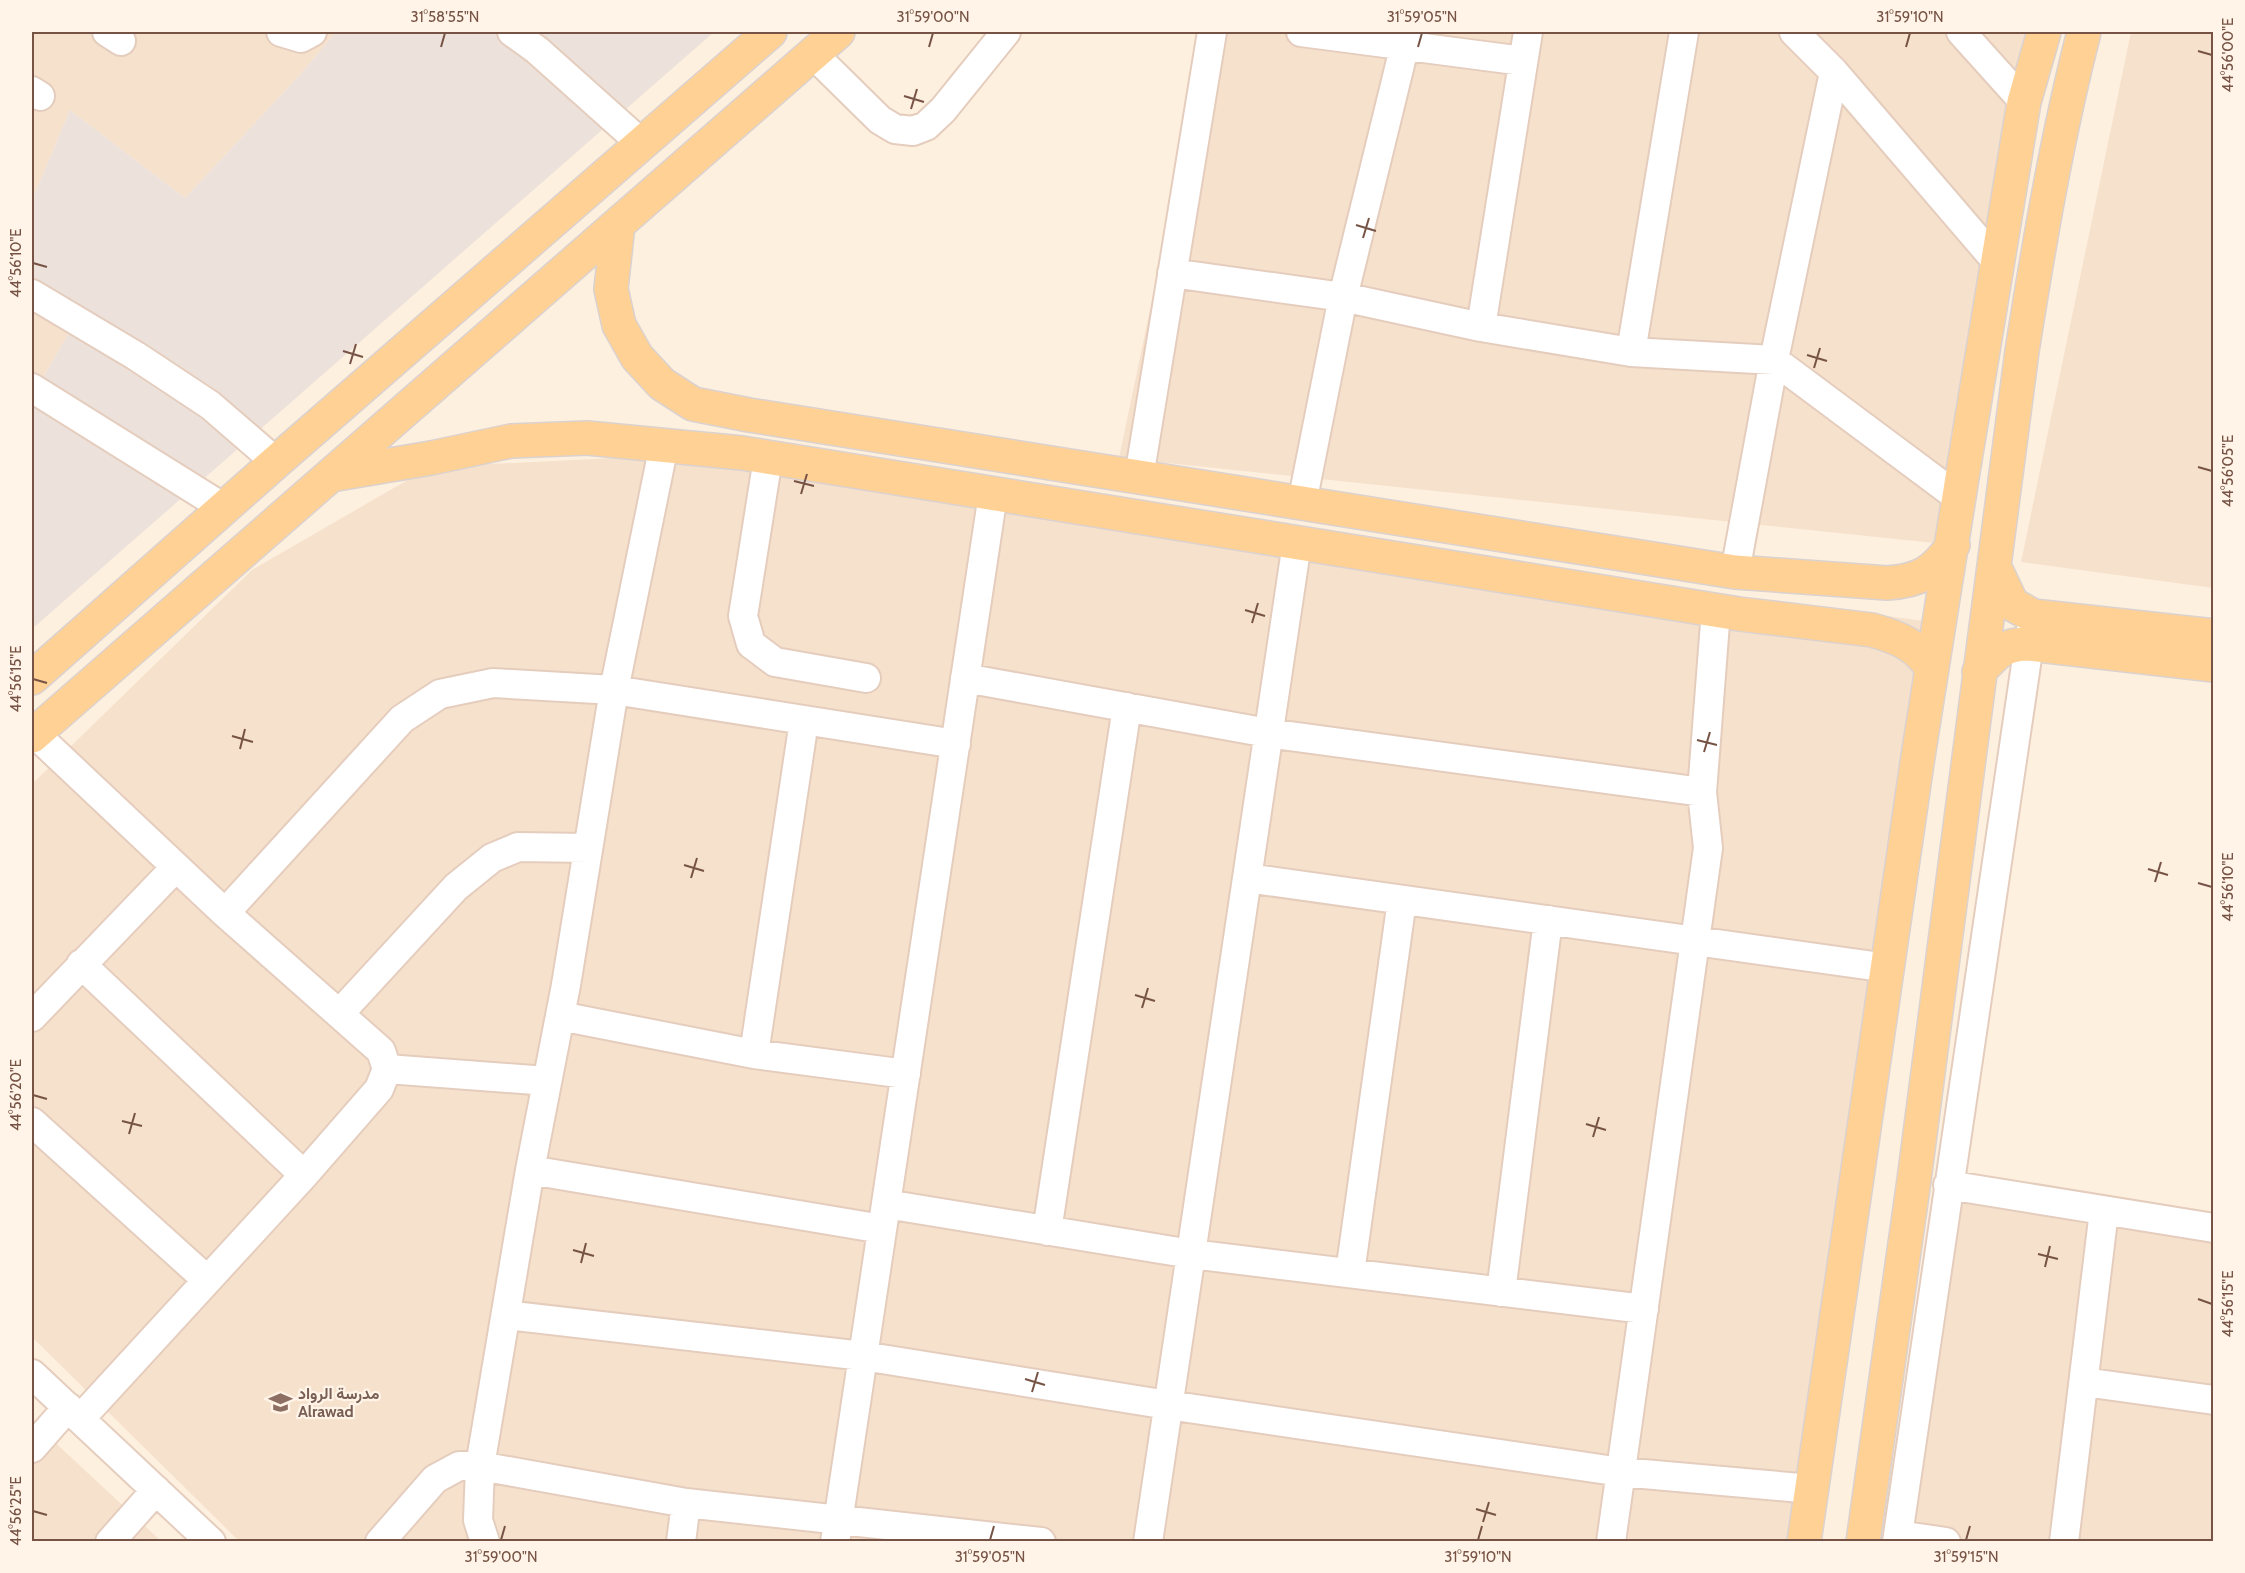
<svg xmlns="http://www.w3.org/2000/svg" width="2245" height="1573" font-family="Cabin,Vazirmatn,sans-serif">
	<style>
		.residential { fill: #f6e1cd }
		.industrial { fill: #ece2db }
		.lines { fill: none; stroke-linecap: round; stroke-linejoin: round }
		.minor-casing { stroke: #e5cdbe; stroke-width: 32 }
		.major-casing { stroke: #dbd2cf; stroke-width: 36 }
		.minor { stroke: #fff; stroke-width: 28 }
		.major { stroke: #ffd195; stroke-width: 33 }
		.ticks { fill: none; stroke: #765345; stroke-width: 2 }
		.labels { text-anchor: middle; stroke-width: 4.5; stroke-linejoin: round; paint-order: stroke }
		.education-label { font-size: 16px; font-weight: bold; fill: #785e54; stroke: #fff4e7; text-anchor: start }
		.neatline { fill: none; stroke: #765345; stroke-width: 2 }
		.ticks-label { font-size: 15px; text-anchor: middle; fill: #765345 }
	</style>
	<rect width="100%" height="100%" fill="#fef0df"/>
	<path class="residential" d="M 32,32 L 336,32 L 297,78 L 185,198 L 70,110 L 32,200 Z
		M 1208,32 L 2030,32 L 1934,543 L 1119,458 Z
		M 2131,32 L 2213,32 L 2213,588 L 2021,562 Z
		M 32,289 L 83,309 L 32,396 Z
		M 674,455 L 1947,624 L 1800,1541 L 239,1541 L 32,1337 L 32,784 L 252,570 L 430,467 Z
		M 1963,1185 L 2213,1213 L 2213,1541 L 1911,1542 Z
		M 32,1421 L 161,1541 L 32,1541 Z"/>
	<path class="industrial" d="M 336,32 L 714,32 L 32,629 L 32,396 L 83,309 L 32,289 L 32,200 L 70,110 L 185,198 L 297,78 Z"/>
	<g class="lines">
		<defs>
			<path id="minor" d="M 107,32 L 121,41
				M 281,32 L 301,38 L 312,32
				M 512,32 L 537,50 L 642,144
				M 1301,32 L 1523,61
				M 1794,32 L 1834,72 L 1997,262
				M 1961,32 L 2024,102
				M 814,55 L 880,120 L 895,129 L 913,131 L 926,126 L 943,110 L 1006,32
				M 32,91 L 40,96
				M 1172,273 L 1343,297 L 1481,327 L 1631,352 L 1774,360 L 1959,498
				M 32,294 L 136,356 L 210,405 L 276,462
				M 1481,327 L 1528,32
				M 1631,352 L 1684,32
				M 32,388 L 224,508
				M 768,458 L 743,616 L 751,644 L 775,662 L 866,678
				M 1139,477 L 1212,32
				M 1302,503 L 1343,297 L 1408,32
				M 1735,572 L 1774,360 L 1834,72
				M 965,678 L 1268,733 L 1702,792
				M 34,733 L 225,913 L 381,1051 L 387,1069 L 379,1089 L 304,1175 L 80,1419
				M 1247,878 L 1888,968
				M 225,913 L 402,719 L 440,694 L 493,683 L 614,690 L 956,744
				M 81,964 L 304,1175
				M 339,1014 L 456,887 L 492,858 L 518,847 L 588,848
				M 560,1016 L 754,1054 L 906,1074
				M 32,1017 L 176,867
				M 754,1054 L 804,721
				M 387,1069 L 547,1081
				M 32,1122 L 207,1280
				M 530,1170 L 882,1229
				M 1948,1185 L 2214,1228
				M 886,1204 L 1191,1254 L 1644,1309
				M 1047,1231 L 1127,707
				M 1350,1273 L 1402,900
				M 1501,1292 L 1548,920
				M 506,1315 L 863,1356 L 1168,1405 L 1621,1472 L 1812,1489
				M 32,1374 L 211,1542
				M 2084,1382 L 2214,1400
				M 32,1448 L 68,1407
				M 1898,1535 L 1946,1542
				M 110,1542 L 156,1490
				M 380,1542 L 435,1479 L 459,1466 L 480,1466 L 686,1503 L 1041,1542
				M 485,1542 L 478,1520 L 480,1466 L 530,1170 L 566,985 L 614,690 L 664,445
				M 681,1542 L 686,1503
				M 835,1542 L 993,494
				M 1148,1542 L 1297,543
				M 1611,1542 L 1708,848 L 1702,792 L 1716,610
				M 1897,1542 L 2032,624
				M 2064,1542 L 2104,1211"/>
			<path id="major" d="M 618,225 L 611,289 L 619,325 L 637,357 L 662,384 L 693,404 L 749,415 L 1735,572 L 1887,583 C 1920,581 1934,572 1953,545
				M 331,475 L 431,458 L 511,441 L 587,438 L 742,453 L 1739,614 L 1872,630 C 1897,637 1918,645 1932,669
				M 1995,568 L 2012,604 L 2033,616 L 2214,636
				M 1979,672 C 1996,653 2003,644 2029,644 L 2214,665
				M 32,678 L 276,462 L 770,32
				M 32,736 L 838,32
				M 1804,1542 L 1917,763 L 1961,484 L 2024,102 L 2044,32
				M 1863,1542 L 1914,1180 L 2022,351 C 2039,244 2057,137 2084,32"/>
		</defs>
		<use href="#minor" class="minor-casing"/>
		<use href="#major" class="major-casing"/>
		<use href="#minor" class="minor"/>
		<use href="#major" class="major"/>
	</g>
	<path class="ticks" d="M 441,47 L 445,33M 929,47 L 933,33M 1418,47 L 1422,33M 1906,47 L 1910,33M 2198,51 L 2212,55M 904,96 L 924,102M 911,109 L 917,89M 1356,225 L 1376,231M 1363,238 L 1369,218M 33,263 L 47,267M 343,351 L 363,357M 1807,355 L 1827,361M 350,364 L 356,344M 1814,368 L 1820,348M 2198,467 L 2212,471M 794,481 L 814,486M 801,494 L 807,474M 1245,610 L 1265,616M 1252,623 L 1258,603M 33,679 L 47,683M 232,736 L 253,742M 1697,740 L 1717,745M 240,749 L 245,729M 1704,752 L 1710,732M 684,865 L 704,871M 2148,869 L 2168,875M 691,878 L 697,858M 2155,882 L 2161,862M 2198,883 L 2212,887M 1135,995 L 1155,1001M 1142,1008 L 1148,988M 33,1095 L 47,1099M 122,1121 L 142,1126M 1586,1124 L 1606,1130M 129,1134 L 135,1113M 1593,1137 L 1599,1117M 573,1250 L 594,1256M 2038,1254 L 2058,1259M 581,1263 L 586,1243M 2045,1267 L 2050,1246M 2198,1299 L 2212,1304M 1025,1379 L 1045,1385M 1032,1392 L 1038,1372M 1476,1509 L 1496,1515M 33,1511 L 47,1515M 1483,1522 L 1489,1502M 501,1540 L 505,1526M 990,1540 L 994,1526M 1478,1540 L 1482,1526M 1966,1540 L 1970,1526"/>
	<defs>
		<symbol id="school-bare" viewBox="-9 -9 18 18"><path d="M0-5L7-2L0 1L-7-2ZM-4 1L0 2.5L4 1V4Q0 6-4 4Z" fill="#8d6e63" stroke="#fff4e7" stroke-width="2.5" paint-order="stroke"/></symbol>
	</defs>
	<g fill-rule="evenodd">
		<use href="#school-bare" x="264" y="1386" width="33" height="33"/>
	</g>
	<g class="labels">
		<g class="education-label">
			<text x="298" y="1399">مدرسة الرواد<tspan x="298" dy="18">Alrawad</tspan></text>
		</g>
	</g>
	<rect width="2245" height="1573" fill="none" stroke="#fff4e7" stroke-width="66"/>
	<rect x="33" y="33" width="2179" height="1507" class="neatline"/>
	<g class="ticks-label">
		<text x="445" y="22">31°58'55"N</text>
		<text x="933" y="22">31°59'00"N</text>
		<text x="1422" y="22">31°59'05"N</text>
		<text x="1910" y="22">31°59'10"N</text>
		<text transform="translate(2228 55) rotate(-90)" y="5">44°56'00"E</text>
		<text transform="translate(16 263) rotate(-90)" y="5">44°56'10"E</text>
		<text transform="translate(2228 471) rotate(-90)" y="5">44°56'05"E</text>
		<text transform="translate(16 679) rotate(-90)" y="5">44°56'15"E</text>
		<text transform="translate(2228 887) rotate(-90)" y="5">44°56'10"E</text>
		<text transform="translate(16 1095) rotate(-90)" y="5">44°56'20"E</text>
		<text transform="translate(2228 1304) rotate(-90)" y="5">44°56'15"E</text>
		<text transform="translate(16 1511) rotate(-90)" y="5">44°56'25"E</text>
		<text x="501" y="1562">31°59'00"N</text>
		<text x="990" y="1562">31°59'05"N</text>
		<text x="1478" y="1562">31°59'10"N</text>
		<text x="1966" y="1562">31°59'15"N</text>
	</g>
</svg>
